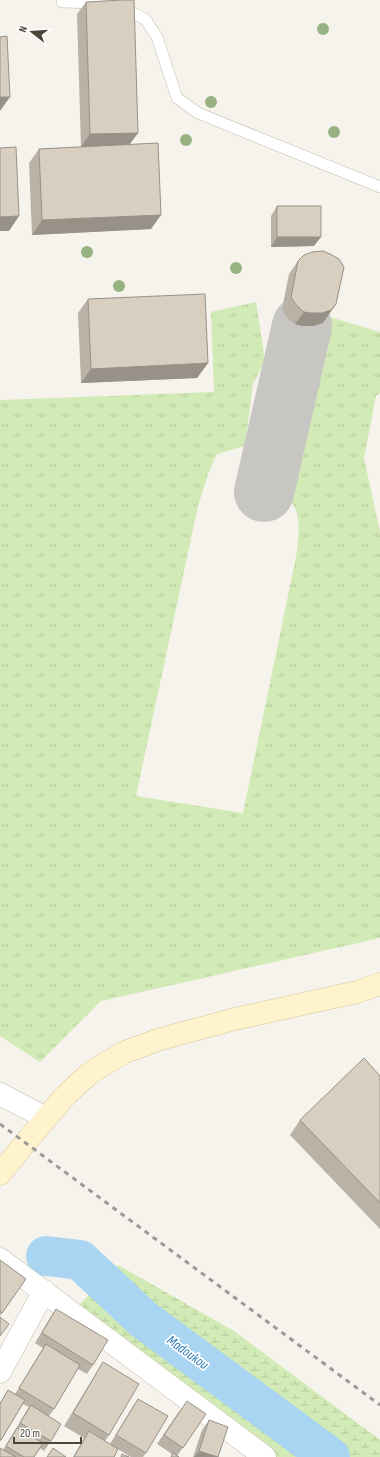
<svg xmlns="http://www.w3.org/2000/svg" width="380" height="1457" font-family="'Sofia Sans Condensed',sans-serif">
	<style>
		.grass { fill: url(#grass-tufts) }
		.wetland { fill: url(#wetland-marsh) }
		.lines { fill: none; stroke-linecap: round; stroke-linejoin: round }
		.river { stroke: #a9d4f2; stroke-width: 40 }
		.taxiway { stroke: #c8c6c3; stroke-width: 60 }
		.lane-casing { stroke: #c2bbae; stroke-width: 12 }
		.street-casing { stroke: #c2bbae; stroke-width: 23 }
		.secondary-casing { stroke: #d6c79b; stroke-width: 23 }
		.lane { stroke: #fff; stroke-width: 11 }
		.street { stroke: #fff; stroke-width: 22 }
		.secondary { stroke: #fff3cd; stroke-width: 22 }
		.rail { stroke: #9a9a9a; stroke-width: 3; stroke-dasharray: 5 5; stroke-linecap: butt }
		.tree { fill: #97b381 }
		.wall { fill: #bab2a6 }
		.shaded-wall { fill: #979187 }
		.building { fill: #d8cfc1; stroke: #979187 }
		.labels { text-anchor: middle; stroke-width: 3.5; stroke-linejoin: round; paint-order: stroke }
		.water-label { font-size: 14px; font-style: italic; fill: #2e7ab2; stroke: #fff }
	</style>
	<defs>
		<pattern id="grass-tufts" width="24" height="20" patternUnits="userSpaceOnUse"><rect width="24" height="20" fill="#d2eab5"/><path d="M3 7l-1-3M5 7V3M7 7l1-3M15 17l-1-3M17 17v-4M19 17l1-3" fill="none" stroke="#b6ca9c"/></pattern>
		<pattern id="wetland-marsh" width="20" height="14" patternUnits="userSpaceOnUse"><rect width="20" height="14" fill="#d2eab5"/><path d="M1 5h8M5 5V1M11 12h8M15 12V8" fill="none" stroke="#b6ca9c"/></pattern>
	</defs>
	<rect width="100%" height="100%" fill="#f6f3ec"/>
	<path class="grass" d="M 256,302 L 265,360 L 253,384 L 245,446 L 217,454 L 208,474 L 198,506 L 136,796 L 243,813 L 296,557 C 298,541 302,521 294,506 C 291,500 280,494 274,490 L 293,409 L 308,334 L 323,327 L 330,317 L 380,332 L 380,393 L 376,396 L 364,458 L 380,532 L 380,938 L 101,1001 L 40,1062 L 0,1036 L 0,400 L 214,392 L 211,312 Z"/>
	<path class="wetland" d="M 118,1265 L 234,1331 L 380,1440 L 380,1457 L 265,1457 L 79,1305 Z"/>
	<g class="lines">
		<path class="river" d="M 46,1256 L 80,1260 L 143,1319 L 330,1457"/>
		<path class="taxiway" d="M 264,492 L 302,326"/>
		<defs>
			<path id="lane" d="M 62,2 L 99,3
				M 121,7 L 145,19 L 157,37 L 177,98 L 198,113 L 380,187"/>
			<path id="street" d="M 0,1094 L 46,1118
				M 0,1259 L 265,1457
				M 0,1372 L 44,1291"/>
			<path id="secondary" d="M 0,1174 L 25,1143 L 66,1095 L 90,1073 L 123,1053 L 157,1040 L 235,1019 L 357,992 L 380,984"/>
		</defs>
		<use href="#lane" class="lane-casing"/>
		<use href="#street" class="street-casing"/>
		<use href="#secondary" class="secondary-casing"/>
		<use href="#lane" class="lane"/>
		<use href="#street" class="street"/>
		<use href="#secondary" class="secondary"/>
		<path class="rail" d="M 0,1124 L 380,1405"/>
	</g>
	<g class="tree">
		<circle cx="323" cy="29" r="6"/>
		<circle cx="211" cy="102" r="6"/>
		<circle cx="334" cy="132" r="6"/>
		<circle cx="186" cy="140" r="6"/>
		<circle cx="87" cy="252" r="6"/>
		<circle cx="236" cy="268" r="6"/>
		<circle cx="119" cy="286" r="6"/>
	</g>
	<path class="wall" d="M 86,2 L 138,133 L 129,145 L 151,229 L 32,235 L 29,163 L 39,149 L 81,147 L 77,14 Z
		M 277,206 L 314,246 L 271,247 L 271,216 Z
		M 298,261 L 336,304 L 323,323 L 314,326 L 302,326 L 295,324 L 287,318 L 282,309 L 289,274 Z
		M 88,299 L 208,363 L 197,378 L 81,383 L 78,313 Z
		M 380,1076 L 380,1229 L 290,1135 L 300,1120 Z
		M 0,1260 L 26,1279 L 0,1316 Z
		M 56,1309 L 93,1365 L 87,1374 L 78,1369 L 54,1409 L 49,1416 L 51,1441 L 44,1451 L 40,1448 L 34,1457 L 0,1457 L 3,1450 L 14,1432 L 24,1415 L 29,1407 L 23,1404 L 0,1442 L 0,1403 L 8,1390 L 15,1394 L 43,1348 L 35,1343 L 50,1318 Z
		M 103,1362 L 109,1435 L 105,1441 L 110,1444 L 132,1408 L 138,1399 L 146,1453 L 143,1457 L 131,1457 L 111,1445 L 114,1457 L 73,1457 L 84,1438 L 64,1426 L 95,1375 Z
		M 180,1410 L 206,1414 L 177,1456 L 172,1454 L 157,1444 Z
		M 209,1420 L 218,1457 L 193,1457 L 202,1430 Z"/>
	<path class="shaded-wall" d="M 0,97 L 10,97 L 0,111 Z
		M 138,133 L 129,145 L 81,147 L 90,134 Z
		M 161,215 L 151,229 L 32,235 L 42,220 Z
		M 19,216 L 9,231 L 0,231 L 0,217 Z
		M 277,237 L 321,237 L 314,246 L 271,247 Z
		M 336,304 L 323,323 L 314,326 L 302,326 L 295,324 L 304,312 Z
		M 208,363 L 197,378 L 81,383 L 91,369 Z
		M 199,1451 L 218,1457 L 194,1457 Z"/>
	<path class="building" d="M 123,0 L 134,0 L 138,133 L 90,134 L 86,2 Z
		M 7,36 L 10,97 L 0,97 L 0,37 Z
		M 158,143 L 161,215 L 42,220 L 39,149 Z
		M 16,147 L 19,216 L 0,217 L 0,148 Z
		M 277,206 L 321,206 L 321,237 L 277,237 Z
		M 323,251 L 332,255 L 339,259 L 344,267 L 336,304 L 331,310 L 322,313 L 311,313 L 304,312 L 296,305 L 291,297 L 298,261 L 304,255 L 312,252 Z
		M 205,294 L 208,363 L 91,369 L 88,299 Z
		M 364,1058 L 380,1076 L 380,1203 L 300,1120 Z
		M 0,1260 L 26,1279 L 2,1313 L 0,1311 Z
		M 56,1309 L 108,1340 L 93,1365 L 42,1333 Z
		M 0,1317 L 9,1324 L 0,1336 Z
		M 46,1344 L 80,1365 L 54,1409 L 19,1388 Z
		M 103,1362 L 139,1384 L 109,1435 L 73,1413 Z
		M 8,1390 L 25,1400 L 1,1440 L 0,1439 L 0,1404 Z
		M 138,1399 L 168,1416 L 146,1453 L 116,1435 Z
		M 187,1401 L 206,1414 L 183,1448 L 164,1435 Z
		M 31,1405 L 61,1424 L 51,1441 L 20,1423 Z
		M 209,1420 L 228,1427 L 218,1457 L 199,1451 Z
		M 17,1428 L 43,1443 L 34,1457 L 24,1457 L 6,1446 Z
		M 89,1431 L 118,1449 L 114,1457 L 74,1457 Z
		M 0,1448 L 16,1457 L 0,1457 Z
		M 53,1448 L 66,1457 L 47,1457 Z
		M 173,1453 L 179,1457 L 171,1457 Z
		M 122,1454 L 129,1457 L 121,1457 Z"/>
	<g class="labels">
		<g class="water-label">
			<text transform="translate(188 1352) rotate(36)" y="5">Madoukou</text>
		</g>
	</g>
	<g transform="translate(32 32) rotate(287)" stroke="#ffffff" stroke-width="3" paint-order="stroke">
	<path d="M0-3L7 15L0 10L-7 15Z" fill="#4b4439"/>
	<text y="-6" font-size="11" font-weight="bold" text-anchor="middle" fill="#4b4439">N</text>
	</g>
	<path d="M14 1437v6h67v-6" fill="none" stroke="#4b4439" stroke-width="2"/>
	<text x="20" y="1437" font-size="12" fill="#4b4439" stroke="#ffffff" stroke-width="3" paint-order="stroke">20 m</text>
</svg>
